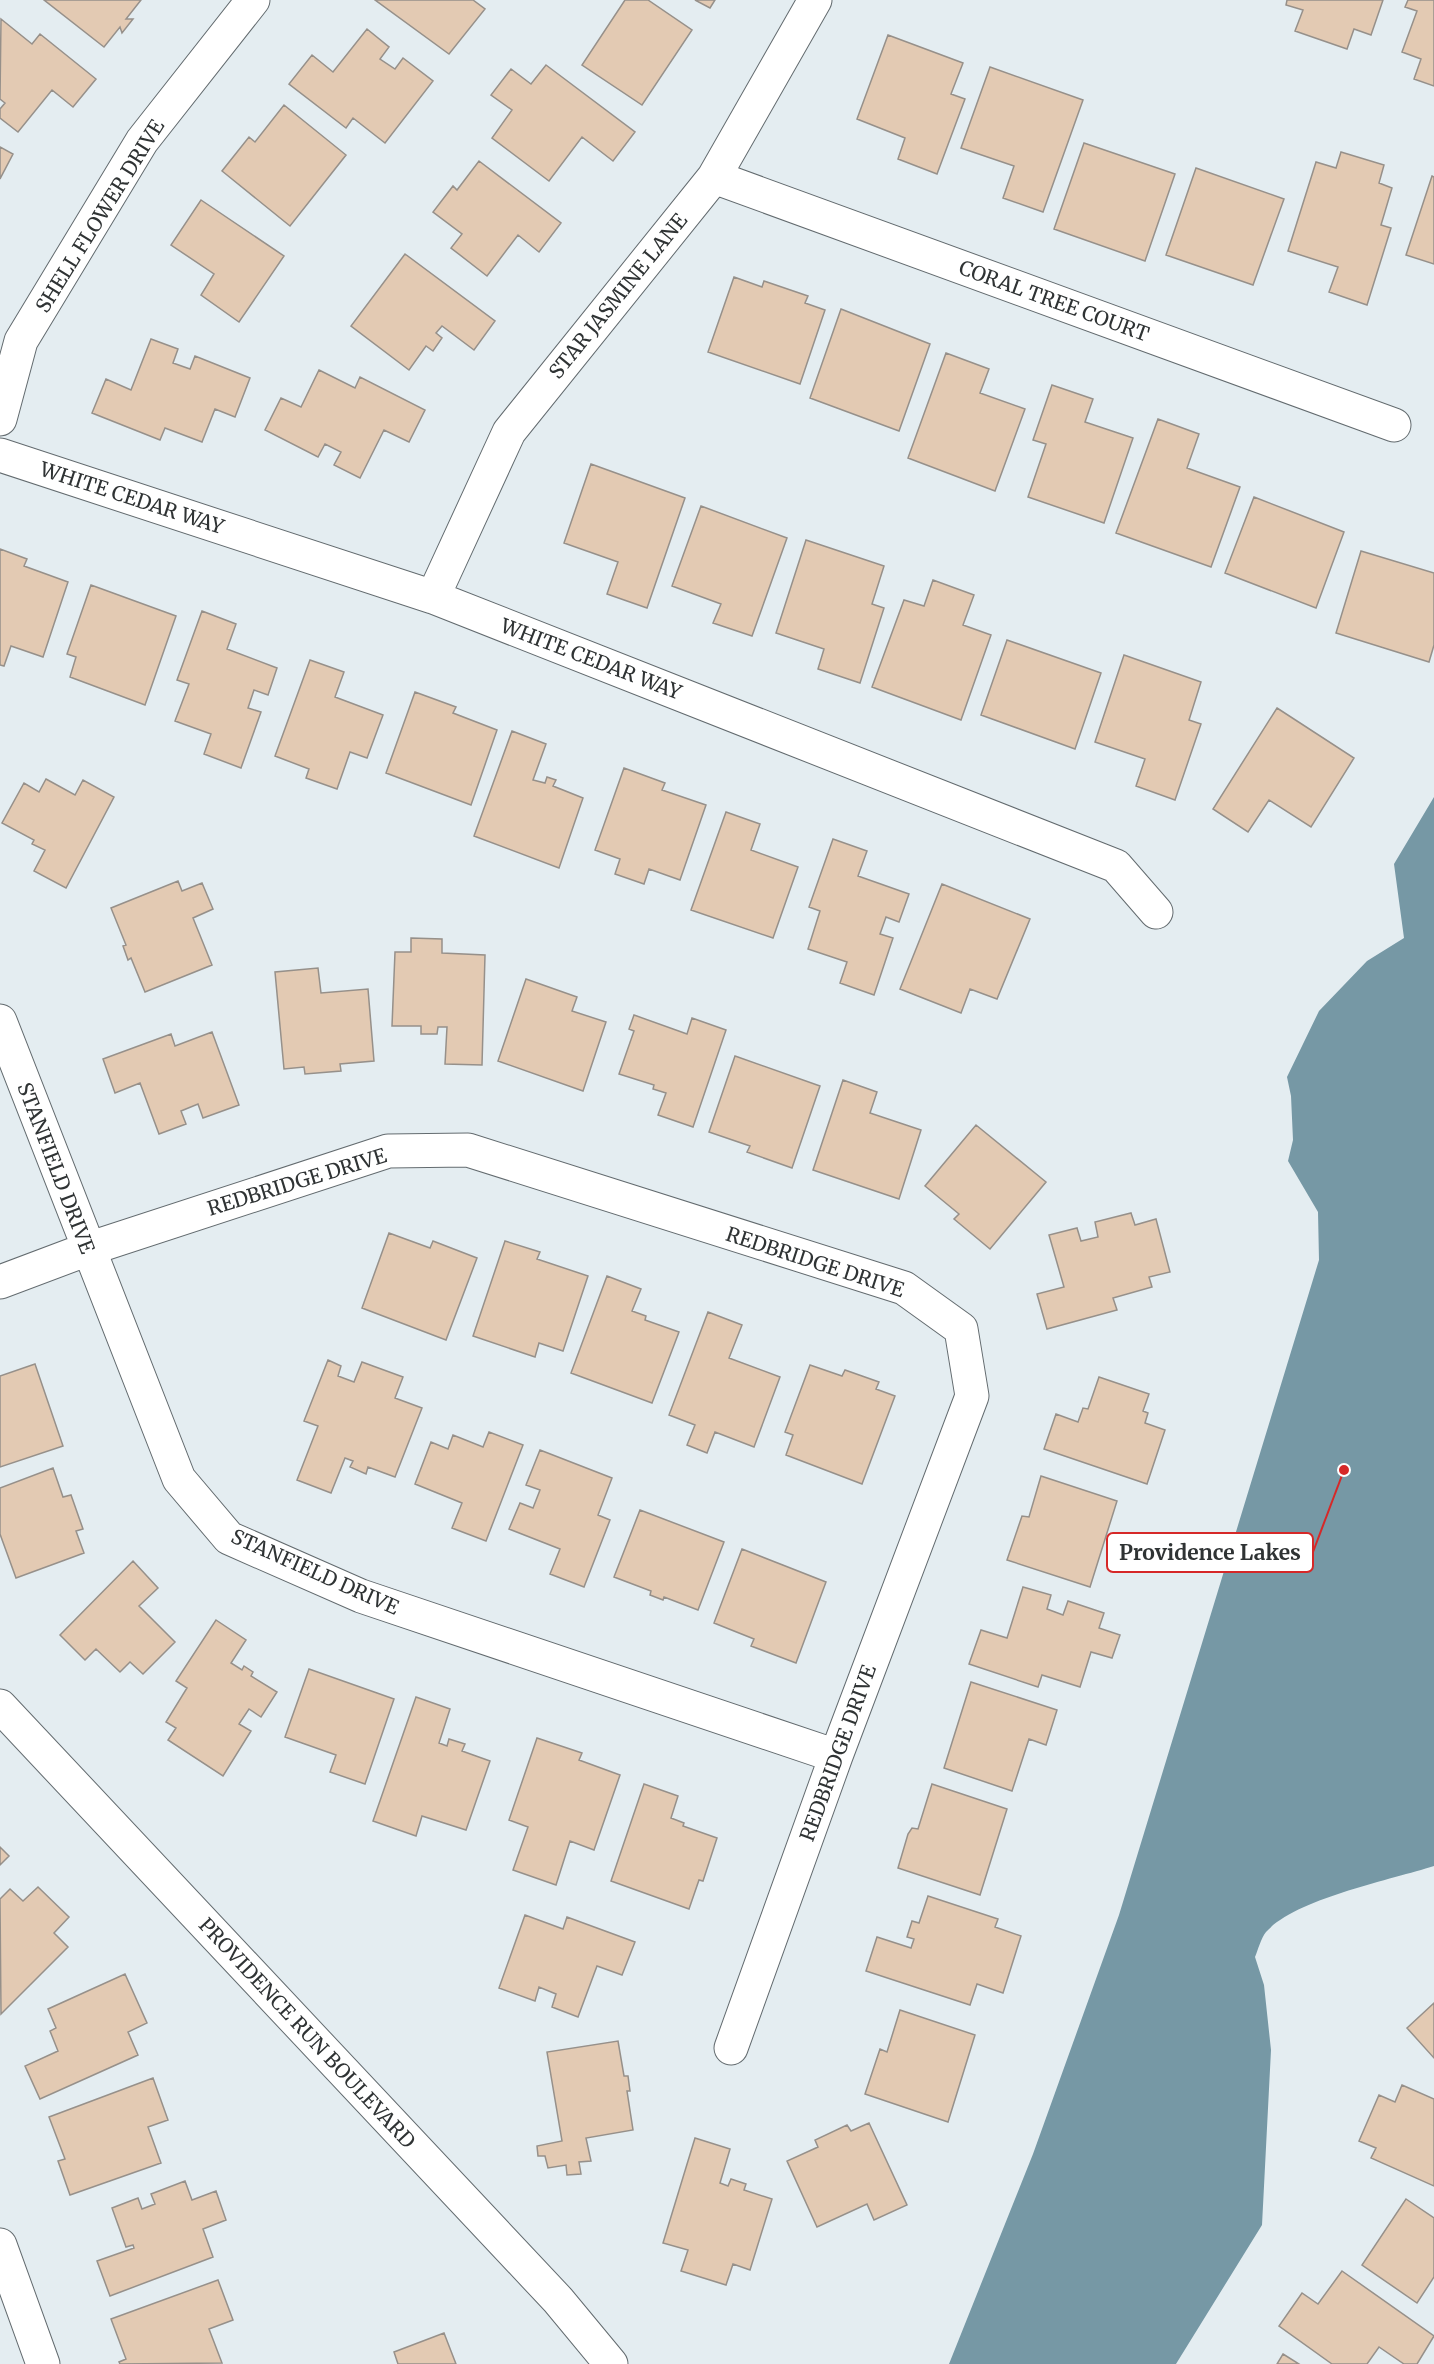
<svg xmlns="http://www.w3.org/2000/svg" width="1434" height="2364" font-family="Merriweather,serif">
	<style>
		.water { fill: #7698a5 }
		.building { fill: #e3cab3; stroke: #96908a; stroke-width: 1.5 }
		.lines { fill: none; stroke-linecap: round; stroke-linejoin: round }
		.minor-casing { stroke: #636b6f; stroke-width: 35 }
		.minor { stroke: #fff; stroke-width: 33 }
		.labels { text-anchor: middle; stroke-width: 4.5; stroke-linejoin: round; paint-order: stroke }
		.street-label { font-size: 20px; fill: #2f3334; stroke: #fff }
		.leader { fill: none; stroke: #d62828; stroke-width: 2 }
		.callout-dot { fill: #d62828; stroke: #fff; stroke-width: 2 }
		.callout { fill: #fff; stroke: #d62828; stroke-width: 2 }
		.callout-label { font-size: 21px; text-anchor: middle; font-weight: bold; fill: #2f3334 }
	</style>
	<rect width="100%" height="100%" fill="#e4edf1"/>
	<path class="water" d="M 1434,797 L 1434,1866 C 1390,1880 1295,1899 1266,1932 C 1261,1938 1258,1950 1255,1957 L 1264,1985 L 1271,2050 L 1262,2225 L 1176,2364 L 949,2364 L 1033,2154 L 1119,1915 L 1319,1260 L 1318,1212 L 1288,1161 L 1293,1140 L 1291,1096 L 1287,1077 L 1319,1011 L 1367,961 L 1404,938 L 1394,864 Z"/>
	<path class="building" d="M 44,0 L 141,0 L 126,19 L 133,19 L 122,33 L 120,27 L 104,47 Z
		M 375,0 L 473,0 L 485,9 L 449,54 Z
		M 625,0 L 648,0 L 692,30 L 642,105 L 582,65 Z
		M 695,0 L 715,0 L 710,8 Z
		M 1287,0 L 1383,0 L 1371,35 L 1354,29 L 1347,49 L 1295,31 L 1303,10 L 1286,5 Z
		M 1408,0 L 1434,0 L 1434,86 L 1414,79 L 1421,59 L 1402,52 L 1417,11 L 1405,7 Z
		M 1,19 L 32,44 L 40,34 L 96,79 L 73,107 L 52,90 L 18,132 L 0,118 L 0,109 L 5,103 L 0,99 Z
		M 367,29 L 389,47 L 380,59 L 395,69 L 403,58 L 433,81 L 385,143 L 353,118 L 346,128 L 289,84 L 312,55 L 333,72 Z
		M 888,35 L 963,63 L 951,94 L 965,99 L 937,174 L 898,159 L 905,138 L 857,119 Z
		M 546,65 L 635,132 L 613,161 L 582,137 L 549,181 L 492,138 L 512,110 L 491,95 L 511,69 L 531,84 Z
		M 990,67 L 1083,100 L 1043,212 L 1003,198 L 1014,166 L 961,148 Z
		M 284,105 L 346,155 L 290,226 L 222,171 L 249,137 L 255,142 Z
		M 1084,143 L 1175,174 L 1145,261 L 1054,229 Z
		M 0,147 L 13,154 L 0,179 Z
		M 1341,152 L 1384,165 L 1379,183 L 1392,188 L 1381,225 L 1391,228 L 1367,305 L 1329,292 L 1338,267 L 1288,251 L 1316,162 L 1336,168 Z
		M 479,161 L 561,223 L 539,252 L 518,235 L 487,276 L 451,248 L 462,234 L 433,212 L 453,186 L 457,190 Z
		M 1196,168 L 1284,199 L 1253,285 L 1166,255 Z
		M 1432,176 L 1434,177 L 1434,264 L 1406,255 Z
		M 201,200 L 284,256 L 239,322 L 201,295 L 214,274 L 171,245 Z
		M 405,254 L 495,321 L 474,350 L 442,326 L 436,333 L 442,338 L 433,351 L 426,346 L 409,370 L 351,326 Z
		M 734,277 L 762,287 L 764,281 L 808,296 L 805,303 L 825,310 L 800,384 L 708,352 Z
		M 841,309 L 930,344 L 899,431 L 810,398 Z
		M 151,339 L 178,349 L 173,363 L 190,369 L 195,356 L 250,378 L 235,417 L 215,409 L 202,442 L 165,428 L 160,440 L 92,413 L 106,379 L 131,390 Z
		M 946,353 L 989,369 L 980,393 L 1025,409 L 995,491 L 908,458 Z
		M 319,370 L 355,388 L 360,377 L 425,410 L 409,442 L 384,430 L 360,478 L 334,465 L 341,452 L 325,444 L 318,457 L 265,430 L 281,398 L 301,407 Z
		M 1052,385 L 1093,399 L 1085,422 L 1133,438 L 1104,523 L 1028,497 L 1046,444 L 1033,440 Z
		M 1158,419 L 1199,434 L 1187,468 L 1240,487 L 1211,567 L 1116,533 Z
		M 591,464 L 685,498 L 647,608 L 607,594 L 618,562 L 564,543 Z
		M 1254,497 L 1344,532 L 1316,608 L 1225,573 Z
		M 701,506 L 787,538 L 752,636 L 713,623 L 721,604 L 672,586 Z
		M 806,540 L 884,566 L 872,604 L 884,608 L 860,683 L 818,669 L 824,649 L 776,633 Z
		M 0,549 L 27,559 L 24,566 L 68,582 L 43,657 L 11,646 L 4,666 L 0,665 Z
		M 1361,551 L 1434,573 L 1434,645 L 1429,662 L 1336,633 Z
		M 933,580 L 974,595 L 963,625 L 991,635 L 961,720 L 872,687 L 904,600 L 924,606 Z
		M 91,585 L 176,616 L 145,705 L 70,677 L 76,657 L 67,654 Z
		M 202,611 L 236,624 L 227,649 L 277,668 L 268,695 L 254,690 L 248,708 L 261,712 L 241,768 L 204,754 L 211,734 L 175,721 L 189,684 L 177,680 Z
		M 1007,640 L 1101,673 L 1075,749 L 981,715 Z
		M 1124,655 L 1201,682 L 1189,720 L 1201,724 L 1175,800 L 1136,786 L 1145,759 L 1095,742 Z
		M 310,660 L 344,672 L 335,697 L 383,715 L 367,758 L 350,752 L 337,789 L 306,778 L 309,769 L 275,756 Z
		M 415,692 L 456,707 L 453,713 L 497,730 L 471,805 L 386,773 Z
		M 1277,708 L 1354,758 L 1311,827 L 1269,800 L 1248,832 L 1213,809 Z
		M 512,731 L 546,744 L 533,780 L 545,783 L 547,777 L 556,780 L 553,786 L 583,798 L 559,868 L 474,836 Z
		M 624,768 L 665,783 L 662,790 L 706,805 L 680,880 L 649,869 L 644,884 L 615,874 L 620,859 L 595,850 Z
		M 46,779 L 75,795 L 83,780 L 114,797 L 66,888 L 34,871 L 45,850 L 32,844 L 34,840 L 2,823 L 24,783 L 39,792 Z
		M 726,812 L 760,824 L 751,850 L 798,867 L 773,938 L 691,910 Z
		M 833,839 L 867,851 L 858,876 L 909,894 L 899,922 L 886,917 L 880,934 L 893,938 L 874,995 L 840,983 L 847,962 L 808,949 L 820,911 L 809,907 Z
		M 178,881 L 182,891 L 202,883 L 213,909 L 193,918 L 212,965 L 145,992 L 131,958 L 128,960 L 123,946 L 126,945 L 111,908 Z
		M 942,884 L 1030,919 L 997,999 L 970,989 L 961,1013 L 900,989 Z
		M 411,938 L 442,939 L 442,953 L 485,955 L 482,1065 L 445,1064 L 447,1027 L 438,1027 L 437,1034 L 421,1034 L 421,1026 L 392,1026 L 395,952 L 411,952 Z
		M 318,968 L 321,993 L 368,989 L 374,1061 L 340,1064 L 341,1071 L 305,1074 L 304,1067 L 284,1069 L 275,972 Z
		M 526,979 L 577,997 L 572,1011 L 606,1022 L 583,1091 L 498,1061 Z
		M 634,1015 L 687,1034 L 692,1018 L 726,1030 L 693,1127 L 658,1115 L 666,1093 L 653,1089 L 654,1085 L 619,1074 L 634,1031 L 629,1029 Z
		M 212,1032 L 239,1105 L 203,1118 L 198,1104 L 181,1111 L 186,1124 L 159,1134 L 140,1083 L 115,1093 L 103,1059 L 171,1034 L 175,1046 Z
		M 735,1056 L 820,1086 L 792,1168 L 747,1152 L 750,1146 L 709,1132 Z
		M 843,1080 L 877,1092 L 870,1113 L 921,1130 L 899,1199 L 813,1170 Z
		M 976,1125 L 1046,1182 L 990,1249 L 954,1219 L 959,1214 L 925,1186 Z
		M 1131,1213 L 1135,1225 L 1156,1219 L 1170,1272 L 1149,1277 L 1152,1287 L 1113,1298 L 1117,1310 L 1047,1329 L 1037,1294 L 1064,1287 L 1049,1235 L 1077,1228 L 1081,1241 L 1098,1237 L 1095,1222 Z
		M 389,1233 L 430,1248 L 433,1241 L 477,1258 L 446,1340 L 362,1308 Z
		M 505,1241 L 540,1252 L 537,1259 L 588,1276 L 563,1351 L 539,1343 L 535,1357 L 473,1336 Z
		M 607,1276 L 641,1289 L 632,1311 L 646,1316 L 645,1320 L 679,1332 L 652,1403 L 571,1373 Z
		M 708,1312 L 742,1325 L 729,1358 L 780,1377 L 754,1447 L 715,1432 L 707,1453 L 687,1445 L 695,1425 L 669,1415 Z
		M 328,1360 L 341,1366 L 338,1376 L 354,1382 L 362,1362 L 403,1377 L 395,1398 L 422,1408 L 395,1477 L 368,1467 L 366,1474 L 350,1467 L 353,1461 L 345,1458 L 331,1493 L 297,1480 L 318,1426 L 304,1421 Z
		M 35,1364 L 63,1446 L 0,1467 L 0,1376 Z
		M 810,1365 L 842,1376 L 845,1370 L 879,1382 L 876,1389 L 895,1396 L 862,1484 L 786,1455 L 793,1435 L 785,1432 Z
		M 1099,1377 L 1149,1394 L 1143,1411 L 1148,1413 L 1145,1423 L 1165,1430 L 1147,1484 L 1044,1449 L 1056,1414 L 1078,1422 L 1083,1408 L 1088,1409 Z
		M 489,1432 L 523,1445 L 486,1541 L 452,1528 L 462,1503 L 415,1484 L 431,1442 L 448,1449 L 453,1435 L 483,1447 Z
		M 540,1450 L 612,1478 L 598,1515 L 610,1520 L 584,1587 L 550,1574 L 560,1549 L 509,1529 L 520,1503 L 533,1508 L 540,1490 L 526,1485 Z
		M 53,1468 L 63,1497 L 71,1495 L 83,1529 L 76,1531 L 84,1553 L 16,1578 L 0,1534 L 0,1488 Z
		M 1041,1476 L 1117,1501 L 1090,1587 L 1007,1560 L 1022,1516 L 1029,1517 Z
		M 640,1510 L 724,1542 L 698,1610 L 664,1597 L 663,1600 L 650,1595 L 651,1591 L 614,1577 Z
		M 742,1549 L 826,1582 L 796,1663 L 751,1646 L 754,1639 L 714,1623 Z
		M 133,1561 L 158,1588 L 139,1606 L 175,1642 L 143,1674 L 130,1662 L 120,1672 L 96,1649 L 85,1660 L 60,1635 Z
		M 1023,1587 L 1051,1595 L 1047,1609 L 1063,1615 L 1068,1601 L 1104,1613 L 1099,1628 L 1120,1635 L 1112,1658 L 1091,1652 L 1080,1687 L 1042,1675 L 1038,1687 L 969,1664 L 981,1630 L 1007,1638 Z
		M 216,1620 L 246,1640 L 231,1663 L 242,1670 L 244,1666 L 253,1672 L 251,1676 L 277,1692 L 261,1717 L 249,1709 L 239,1724 L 251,1731 L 223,1776 L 168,1740 L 176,1728 L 166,1722 L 187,1688 L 176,1681 Z
		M 309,1669 L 394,1699 L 365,1784 L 330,1772 L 336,1755 L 285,1737 Z
		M 971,1682 L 1057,1710 L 1046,1745 L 1029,1739 L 1012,1791 L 944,1768 Z
		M 416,1697 L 450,1709 L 439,1743 L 447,1746 L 449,1739 L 465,1744 L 462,1751 L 490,1761 L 466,1830 L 422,1816 L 416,1836 L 373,1821 Z
		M 537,1738 L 582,1753 L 579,1760 L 620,1775 L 594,1850 L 570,1841 L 556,1885 L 513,1870 L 528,1827 L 509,1820 Z
		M 644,1784 L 678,1796 L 671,1818 L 684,1823 L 683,1826 L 717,1838 L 703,1881 L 699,1880 L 689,1909 L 611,1881 Z
		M 932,1784 L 1007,1809 L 980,1895 L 898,1868 L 908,1834 L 912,1828 L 918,1829 Z
		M 0,1847 L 9,1856 L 0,1865 Z
		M 38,1887 L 69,1917 L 54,1933 L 68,1947 L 1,2014 L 0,1899 L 10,1889 L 23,1901 Z
		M 928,1896 L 998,1919 L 995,1927 L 1021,1936 L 1003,1993 L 977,1984 L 970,2005 L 866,1971 L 877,1937 L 911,1948 L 914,1939 L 907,1937 L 912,1921 L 919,1923 Z
		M 525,1915 L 563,1929 L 567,1917 L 635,1942 L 622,1975 L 597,1966 L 578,2017 L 552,2007 L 556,1994 L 539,1987 L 535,2001 L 499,1988 Z
		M 125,1974 L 147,2023 L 128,2032 L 138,2055 L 40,2099 L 25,2066 L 58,2051 L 50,2031 L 56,2028 L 48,2009 Z
		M 1434,2003 L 1434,2058 L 1407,2028 Z
		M 900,2010 L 975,2035 L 948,2122 L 865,2094 L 880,2049 L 887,2052 Z
		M 618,2041 L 624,2076 L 628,2076 L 630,2091 L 627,2091 L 633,2130 L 586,2138 L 591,2161 L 579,2162 L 581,2174 L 567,2175 L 566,2165 L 548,2168 L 545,2156 L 538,2156 L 537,2146 L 562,2141 L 547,2052 Z
		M 153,2078 L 168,2120 L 148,2127 L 161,2163 L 70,2195 L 58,2161 L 65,2159 L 49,2117 Z
		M 1402,2085 L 1434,2099 L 1434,2186 L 1371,2158 L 1376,2148 L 1359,2141 L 1379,2095 L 1395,2102 Z
		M 869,2123 L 907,2205 L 874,2220 L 867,2204 L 817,2227 L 787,2161 L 818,2147 L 815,2140 L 847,2125 L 851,2131 Z
		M 695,2138 L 730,2149 L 720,2183 L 728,2186 L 731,2179 L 746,2184 L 744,2190 L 772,2199 L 750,2270 L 733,2264 L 726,2285 L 681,2271 L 688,2250 L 663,2243 Z
		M 185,2181 L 192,2200 L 216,2191 L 226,2220 L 203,2229 L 213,2257 L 110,2296 L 97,2261 L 134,2248 L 133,2245 L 126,2247 L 112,2208 L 138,2198 L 142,2209 L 155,2204 L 151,2194 Z
		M 1406,2199 L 1434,2218 L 1434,2277 L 1417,2303 L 1362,2265 Z
		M 1342,2271 L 1434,2336 L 1417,2364 L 1404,2364 L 1379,2347 L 1367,2364 L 1332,2364 L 1279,2326 L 1302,2293 L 1318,2304 Z
		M 218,2280 L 233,2320 L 209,2329 L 222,2363 L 120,2364 L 119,2362 L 126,2359 L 111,2319 Z
		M 444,2333 L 456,2364 L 398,2364 L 394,2352 Z
		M 1283,2354 L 1299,2364 L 1277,2364 Z"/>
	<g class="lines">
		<defs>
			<path id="minor" d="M 714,177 L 1394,425
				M 0,419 L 21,341 L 142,141 L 253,0
				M 0,455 L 433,597 L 1116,866 L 1156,912
				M 433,597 L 509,432 L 714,177 L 815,0
				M 0,1021 L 179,1479 L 229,1538 L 361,1596 L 836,1756
				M 0,1282 L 88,1249 L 388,1151 L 468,1150 L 904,1288 L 961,1329 L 972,1396 L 836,1756 L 731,2048
				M 0,1706 L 558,2300 L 611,2364
				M 0,2245 L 43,2364"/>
		</defs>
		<use href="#minor" class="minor-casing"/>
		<use href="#minor" class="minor"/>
	</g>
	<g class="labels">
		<g class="street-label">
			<text transform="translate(100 216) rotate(-58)" y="7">SHELL FLOWER DRIVE</text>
			<text transform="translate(618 296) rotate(-51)" y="7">STAR JASMINE LANE</text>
			<text transform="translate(1054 301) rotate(20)" y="7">CORAL TREE COURT</text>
			<text transform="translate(132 498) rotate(18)" y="7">WHITE CEDAR WAY</text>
			<text transform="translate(591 659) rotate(21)" y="7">WHITE CEDAR WAY</text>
			<text transform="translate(56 1168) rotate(69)" y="7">STANFIELD DRIVE</text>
			<text transform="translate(297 1182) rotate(-17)" y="7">REDBRIDGE DRIVE</text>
			<text transform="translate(815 1262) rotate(18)" y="7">REDBRIDGE DRIVE</text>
			<text transform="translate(315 1572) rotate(24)" y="7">STANFIELD DRIVE</text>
			<text transform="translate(838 1753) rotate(-70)" y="7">REDBRIDGE DRIVE</text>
			<text transform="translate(307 2033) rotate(47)" y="7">PROVIDENCE RUN BOULEVARD</text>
		</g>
	</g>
	<path class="leader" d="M1344 1470L1313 1552"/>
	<circle class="callout-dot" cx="1344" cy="1470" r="6"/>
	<rect class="callout" x="1107" y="1533" width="206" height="39" rx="6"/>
	<g class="callout-label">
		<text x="1210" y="1560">Providence Lakes</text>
	</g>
</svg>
